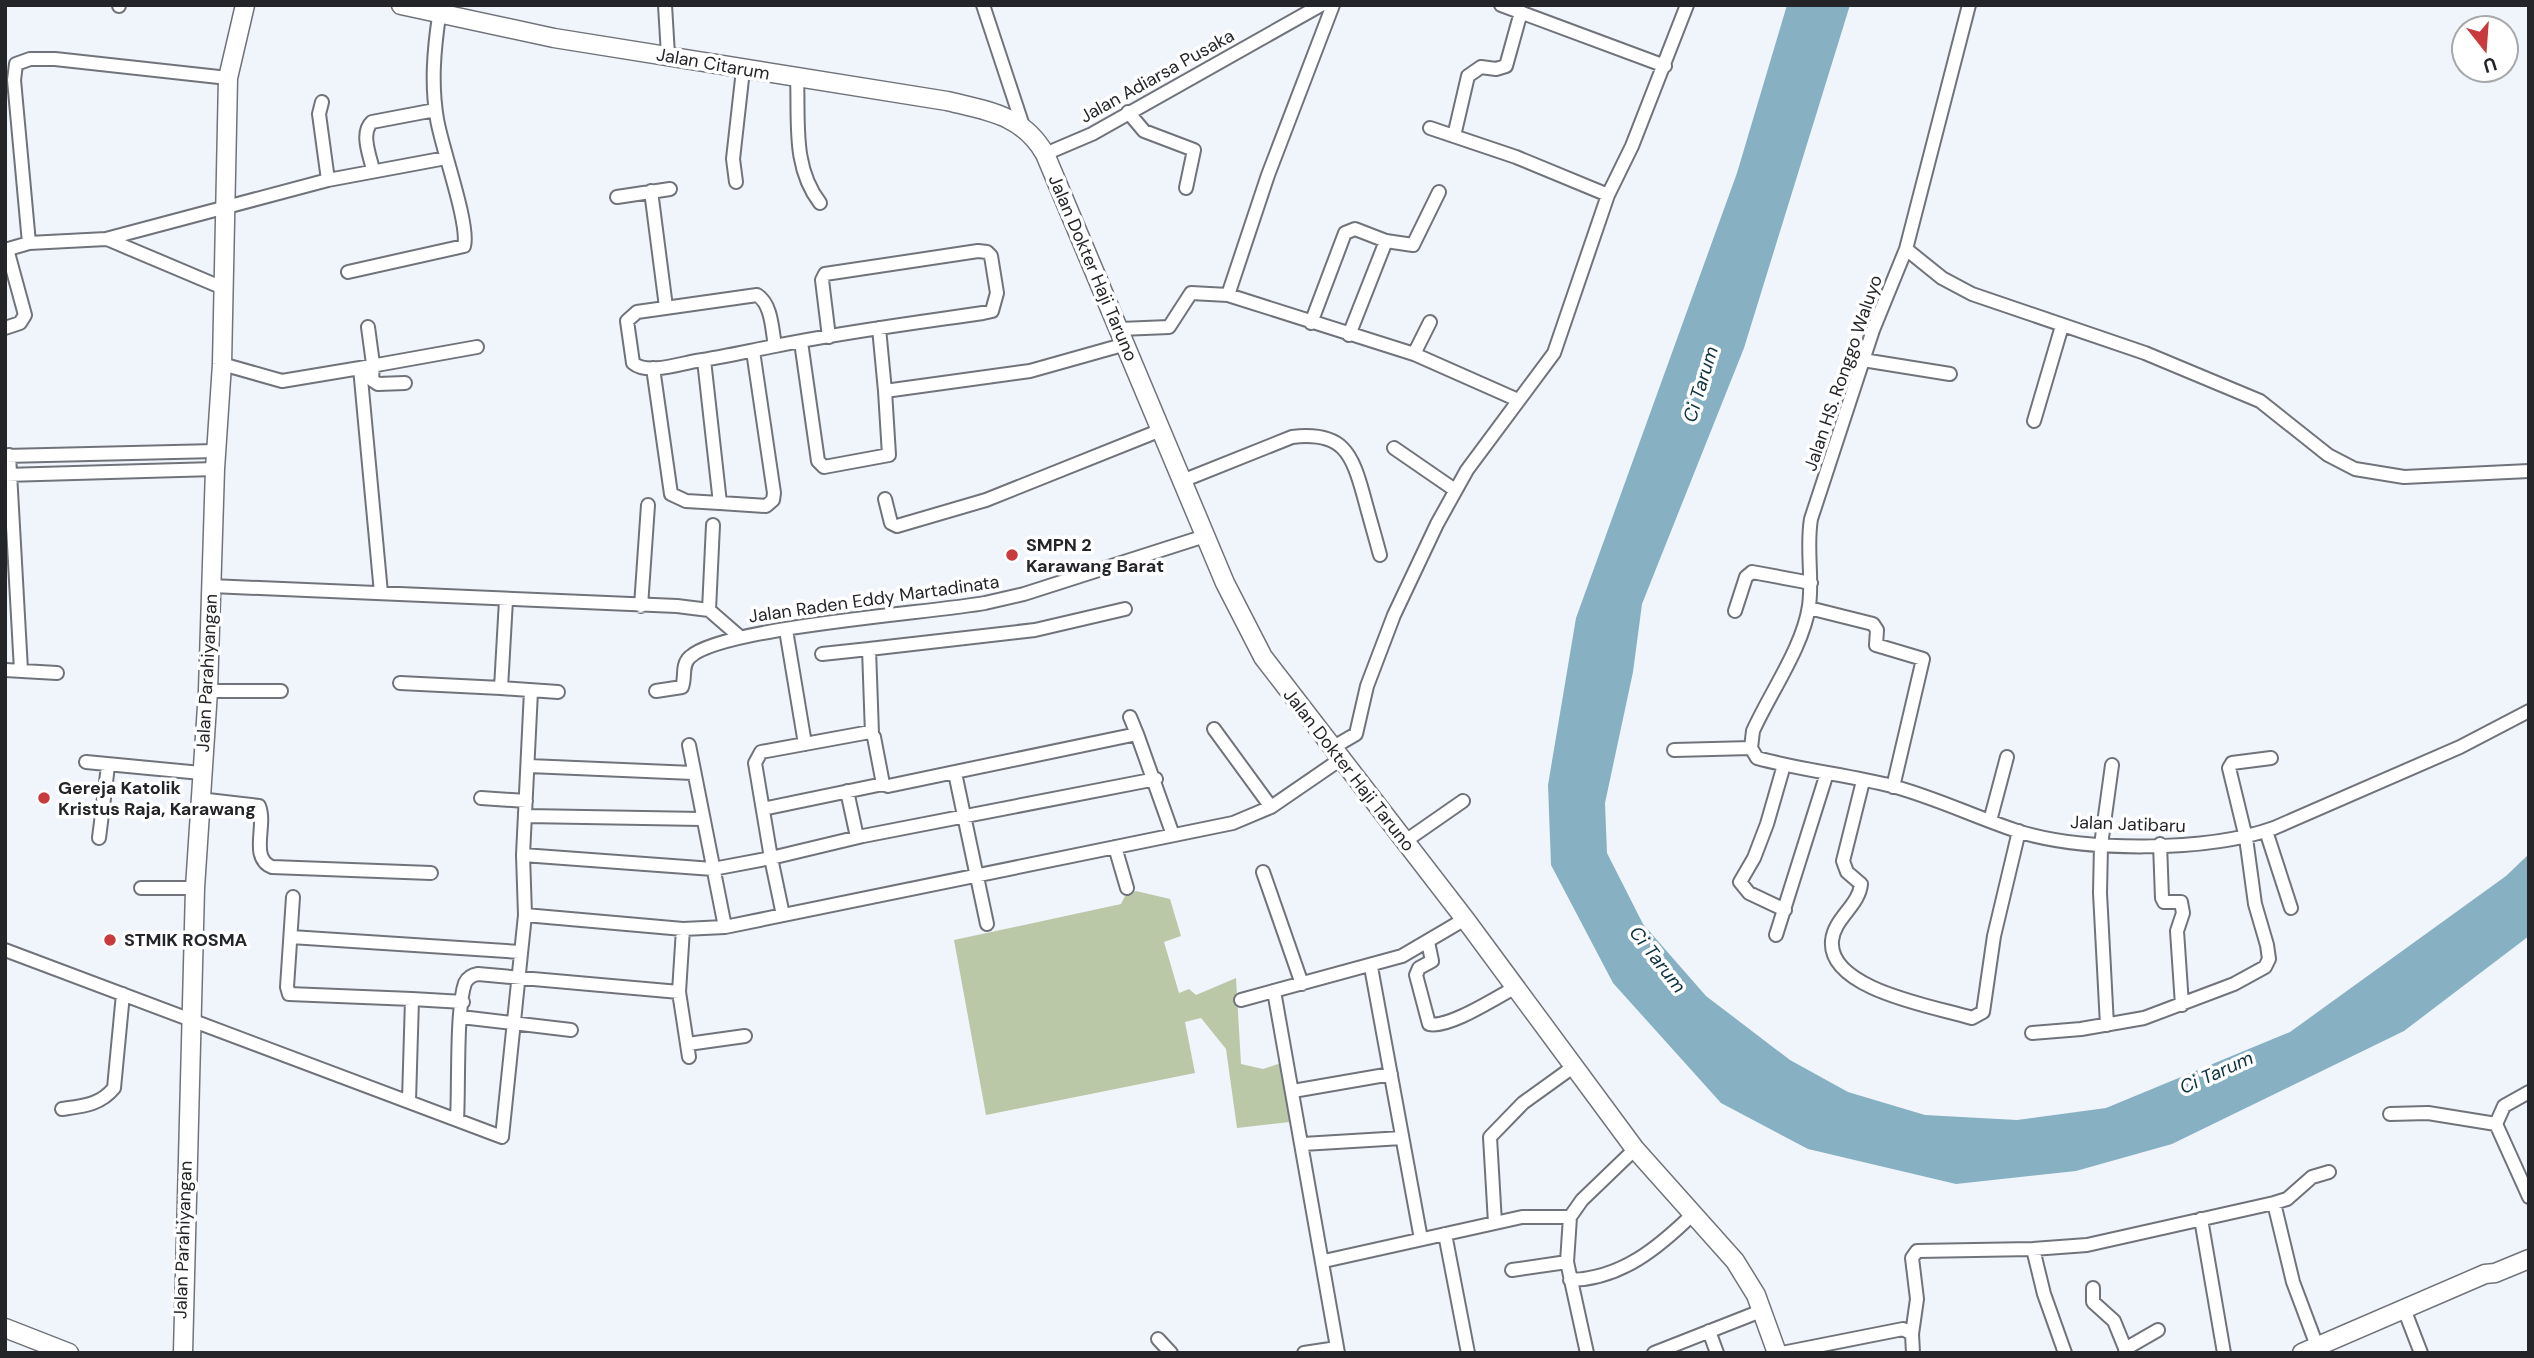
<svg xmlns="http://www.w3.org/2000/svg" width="2534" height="1358" font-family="'DM Sans',sans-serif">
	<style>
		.green { fill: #bac8a8 }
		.water { fill: #87b1c3 }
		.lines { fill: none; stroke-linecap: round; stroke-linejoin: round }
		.street-casing { stroke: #70747a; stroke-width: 16 }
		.secondary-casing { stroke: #70747a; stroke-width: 21 }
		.street { stroke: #fff; stroke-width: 12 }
		.secondary { stroke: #fff; stroke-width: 18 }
		.poi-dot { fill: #c93a3c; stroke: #fff; stroke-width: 2.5 }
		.labels { text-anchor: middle; stroke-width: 7; stroke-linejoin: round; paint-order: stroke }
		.street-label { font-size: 18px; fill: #242528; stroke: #fff }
		.poi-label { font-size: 18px; font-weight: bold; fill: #242528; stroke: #fff; text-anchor: start }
		.water-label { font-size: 19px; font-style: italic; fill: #0c3241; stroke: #fff }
	</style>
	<rect width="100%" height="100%" fill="#f0f5fb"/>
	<path class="green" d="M 1136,891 L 1170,899 L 1181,936 L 1164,942 L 1179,993 L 1189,989 L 1196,995 L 1236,978 L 1241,1064 L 1263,1069 L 1281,1063 L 1299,1121 L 1237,1128 L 1226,1049 L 1201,1018 L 1185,1022 L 1195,1073 L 986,1115 L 954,940 L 1121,904 L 1125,896 Z"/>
	<path class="water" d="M 1787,5 L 1850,5 L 1744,348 L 1642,604 L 1633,672 L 1605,803 L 1607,853 L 1643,924 L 1706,996 L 1790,1060 L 1848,1092 L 1925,1115 L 2017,1120 L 2106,1108 L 2290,1032 L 2506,876 L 2529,854 L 2529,936 L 2404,1031 L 2172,1144 L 2076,1171 L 1956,1184 L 1808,1149 L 1721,1103 L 1613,983 L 1551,865 L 1548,785 L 1576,618 L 1737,173 Z"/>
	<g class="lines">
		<defs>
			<path id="street" d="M 665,5 L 668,55
				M 983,5 L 1023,126
				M 1501,5 L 1665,66
				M 119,6 L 119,5
				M 797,78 C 799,121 792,167 820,203
				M 322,102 L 319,114 L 328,180
				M 1128,112 L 1144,131 L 1194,150 L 1186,188
				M 1430,128 L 1516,157 L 1608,195
				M 1454,136 L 1468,76 L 1481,67 L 1496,69 L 1506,66 L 1521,12
				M 1045,154 L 1092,134 L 1321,5
				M 373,170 C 370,156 360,133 372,122 L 435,110
				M 736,182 L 733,159 L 743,70
				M 651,191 L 666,307
				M 617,197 L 670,189
				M 107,239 L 223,288
				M 29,243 L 14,80 L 16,64 L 30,59 L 55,59 L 228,78
				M 1906,249 L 1942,278 L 1972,294 L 2145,353 L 2260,401 L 2328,455 L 2355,469 L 2404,477 L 2529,471
				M 5,250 L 29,243 L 106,239 L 328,180 L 446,158
				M 348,272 L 464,246 C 470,225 441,146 437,119 C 431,84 434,50 439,16
				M 1228,295 L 1268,175 L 1333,5
				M 1311,323 L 1345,233 L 1355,229 L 1386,241 L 1413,245 L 1439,192
				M 368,327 L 373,364 L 372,380 L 378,384 L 405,383
				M 5,328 L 20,323 L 25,315 L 7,249
				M 879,328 L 885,391 L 1030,371 L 1126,344
				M 1120,329 L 1169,327 L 1191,293 L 1228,295 L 1414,354 L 1518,400
				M 1349,335 L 1386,241
				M 801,342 L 818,461 L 824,467 L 889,455 L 885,391
				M 775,346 C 772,330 772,304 757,295 L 637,312 L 627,321 L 633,363 C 647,375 679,364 696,361 C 723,357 749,351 775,346 C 844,332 914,323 983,313 L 992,311 L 997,293 L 991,256 L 987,252 L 978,251 L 825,274 L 822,280 L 829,337
				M 1414,354 L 1430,322
				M 704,360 L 720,503 L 766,506 L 773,500 L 774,493 L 753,351
				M 1863,360 L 1950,374
				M 222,364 L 282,381 L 360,368 L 381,593
				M 360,368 L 477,347
				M 653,368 L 671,494 L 686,501 L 720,503
				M 2034,421 L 2062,326
				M 1394,448 L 1455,490
				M 9,455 L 21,670
				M 5,456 L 216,451
				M 5,475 L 215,469
				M 1182,481 L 1292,437 C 1343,431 1352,453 1364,497 C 1369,516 1375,536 1380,555
				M 885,499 L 891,523 L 897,526 L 986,500 L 1161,430
				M 211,586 L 677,606 L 709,610 L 740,637
				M 506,600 L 501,688 L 558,692
				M 641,606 L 648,505
				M 1809,608 L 1873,624 L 1877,630 L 1876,645 L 1923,659 L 1893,787
				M 709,610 L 713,525
				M 1735,611 L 1746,577 L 1752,572 L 1811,583
				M 786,630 L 805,744
				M 869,649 L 1035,630 L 1125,609
				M 822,654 L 869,649 L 872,734
				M 5,670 L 57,673
				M 400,683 L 501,688
				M 208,691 L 281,691
				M 656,691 L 682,687 C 686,677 681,665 690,657 C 722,627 930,613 985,603 L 1024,594 L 1205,536
				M 1130,717 L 1137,734
				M 1214,729 L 1271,807
				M 689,745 L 725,927
				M 1332,748 L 1356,734 L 1367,686 L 1394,615 L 1437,524 L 1467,470 L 1554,353 L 1608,195 L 1632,146 L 1687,5
				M 1751,748 L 1757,758 C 1801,770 1847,775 1892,786 C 1934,797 1975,817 2017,831 C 2084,852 2207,852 2274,828 L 2460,747 L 2529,711
				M 1751,748 L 1753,731 C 1770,693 1803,647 1809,606 C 1813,577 1806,548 1811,519 L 1873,330 L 1906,249 L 1969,5
				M 1674,750 L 1751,748
				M 86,762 L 201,773
				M 1784,765 L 1767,824 L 1754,858 L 1740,882 L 1749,893 L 1785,910
				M 529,766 L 693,773
				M 955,773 L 987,924
				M 1863,781 L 1843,861 L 1847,872 L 1861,884 C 1859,906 1834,918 1832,941 C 1828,990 1937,1007 1972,1018 L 1983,1012 L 1994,936 L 2019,831
				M 847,791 L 857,837
				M 481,798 L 526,801
				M 199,799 L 259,806 C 267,825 249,858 272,867 L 431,873
				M 763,809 L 883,784 L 888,786 L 1137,734 L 1173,835
				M 526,816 L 702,819
				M 1990,821 L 2007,757
				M 2266,831 L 2291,908
				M 99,838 L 108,766
				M 1404,842 L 1463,801
				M 2160,844 L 2162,898 L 2164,902 L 2181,902 L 2183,913 L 2177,931 L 2182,1005
				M 1115,847 L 1127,888
				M 523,855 L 713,869 L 771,858 L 755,763 L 761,752 L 870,732 L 874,737 L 883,784
				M 1263,872 L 1302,984
				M 141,888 L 195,888
				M 293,897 L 287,987 L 289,994 L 412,999 L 409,1101
				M 525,915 L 683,929 L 725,927 L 1233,823 L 1271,807 L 1341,759
				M 783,915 L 771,858 L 863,836 L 1156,779
				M 1776,935 L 1827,773
				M 291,937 L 520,952
				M 1428,942 L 1432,961 L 1419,968 L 1416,975 L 1429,1024 C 1448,1029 1497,997 1516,987
				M 5,950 L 502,1137 L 525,915 L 523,855 L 531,691
				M 1371,967 L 1421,1239
				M 1274,991 L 1338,1353
				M 679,992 L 689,1057
				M 412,999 L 463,1002
				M 1241,1000 L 1402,956 L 1465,919
				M 461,1017 L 571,1030
				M 2107,1025 L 2100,893 L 2101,845 L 2112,765
				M 2032,1033 L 2081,1029 L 2144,1018 L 2234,984 L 2265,967 L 2269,959 L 2267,945 L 2255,904 L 2246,838 L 2229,768 L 2232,763 L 2271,758
				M 688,1044 L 745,1036
				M 1293,1091 L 1391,1074
				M 2529,1092 L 2504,1106 L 2496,1124 L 2529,1197
				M 62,1109 C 83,1106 100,1105 114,1088 L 123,994
				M 2390,1114 L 2428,1113 L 2496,1124
				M 457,1120 C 459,1088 456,1009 465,983 C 468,977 472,975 478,974 L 679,992 L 683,929
				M 1303,1144 L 1402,1138
				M 2274,1203 L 2293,1282 L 2317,1346
				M 1570,1217 L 1567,1262 L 1587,1353
				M 2201,1219 L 2224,1353
				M 1495,1223 L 1490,1137 L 1523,1103 L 1573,1067
				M 1445,1234 L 1468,1353
				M 2033,1249 L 2044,1294 L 2065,1353
				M 1324,1261 L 1522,1217 L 1570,1217 L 1582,1200 L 1635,1149
				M 1512,1270 L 1567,1262
				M 1570,1280 C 1621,1279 1658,1248 1693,1214
				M 2093,1288 L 2093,1302 L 2114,1321 L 2127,1353
				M 2404,1309 L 2421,1353
				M 1709,1331 L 1717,1353
				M 1912,1334 L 1917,1299 L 1912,1258 L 1917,1251 L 2033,1249 L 2087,1245 L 2274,1203 L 2287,1199 L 2312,1177 L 2329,1172
				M 1158,1339 L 1171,1353
				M 2125,1349 L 2158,1330
				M 1304,1353 L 1337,1348
				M 1654,1353 L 1761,1311
				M 1782,1353 L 1903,1329 L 1912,1334 L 1913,1353"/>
			<path id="secondary" d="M 401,5 L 554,38 L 947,101 C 988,111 1023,115 1045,154 L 1225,583 L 1263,657 L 1465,919 L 1635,1149 L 1735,1261 L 1756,1295 L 1777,1353
				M 5,1328 L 69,1353
				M 183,1353 L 195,888 L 208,691 L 215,469 L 222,364 L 228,78 L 245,5
				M 2302,1353 L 2485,1274 L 2495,1273 L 2529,1259"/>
		</defs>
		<use href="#street" class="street-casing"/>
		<use href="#secondary" class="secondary-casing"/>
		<use href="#street" class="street"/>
		<use href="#secondary" class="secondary"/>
	</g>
	<g class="poi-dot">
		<circle cx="1012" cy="555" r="7"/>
		<circle cx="44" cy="798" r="7"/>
		<circle cx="110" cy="940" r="7"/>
	</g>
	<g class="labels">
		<g class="street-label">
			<text transform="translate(713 64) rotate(10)" y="6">Jalan Citarum</text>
			<text transform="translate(1157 76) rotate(-29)" y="6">Jalan Adiarsa Pusaka</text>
			<text transform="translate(1093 268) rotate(67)" y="6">Jalan Dokter Haji Taruno</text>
			<text transform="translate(1843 373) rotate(-71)" y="6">Jalan HS. Ronggo Waluyo</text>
			<text transform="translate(874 599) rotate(-8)" y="6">Jalan Raden Eddy Martadinata</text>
			<text transform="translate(207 673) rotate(-87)" y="6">Jalan Parahiyangan</text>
			<text transform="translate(1349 770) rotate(52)" y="6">Jalan Dokter Haji Taruno</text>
			<text transform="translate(2128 824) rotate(2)" y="6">Jalan Jatibaru</text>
			<text transform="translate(183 1240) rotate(-88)" y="6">Jalan Parahiyangan</text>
		</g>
		<g class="poi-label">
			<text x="1026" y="551">SMPN 2<tspan x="1026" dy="21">Karawang Barat</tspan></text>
			<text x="58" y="794">Gereja Katolik<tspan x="58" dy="21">Kristus Raja, Karawang</tspan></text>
			<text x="124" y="946">STMIK ROSMA</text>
		</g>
		<g class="water-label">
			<text transform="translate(1700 384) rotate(-73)" y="7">Ci Tarum</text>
			<text transform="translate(1658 959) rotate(52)" y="7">Ci Tarum</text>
			<text transform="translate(2216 1072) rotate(-24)" y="7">Ci Tarum</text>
		</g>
	</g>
	<rect width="2534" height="1358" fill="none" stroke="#242528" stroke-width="14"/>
	<g transform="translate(2485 49) rotate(163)"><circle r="33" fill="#ffffff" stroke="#a7a8a9" stroke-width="2"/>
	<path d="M0-5L12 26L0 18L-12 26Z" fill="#c93a3c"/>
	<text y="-10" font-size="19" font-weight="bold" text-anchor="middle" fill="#242528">U</text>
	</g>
</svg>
